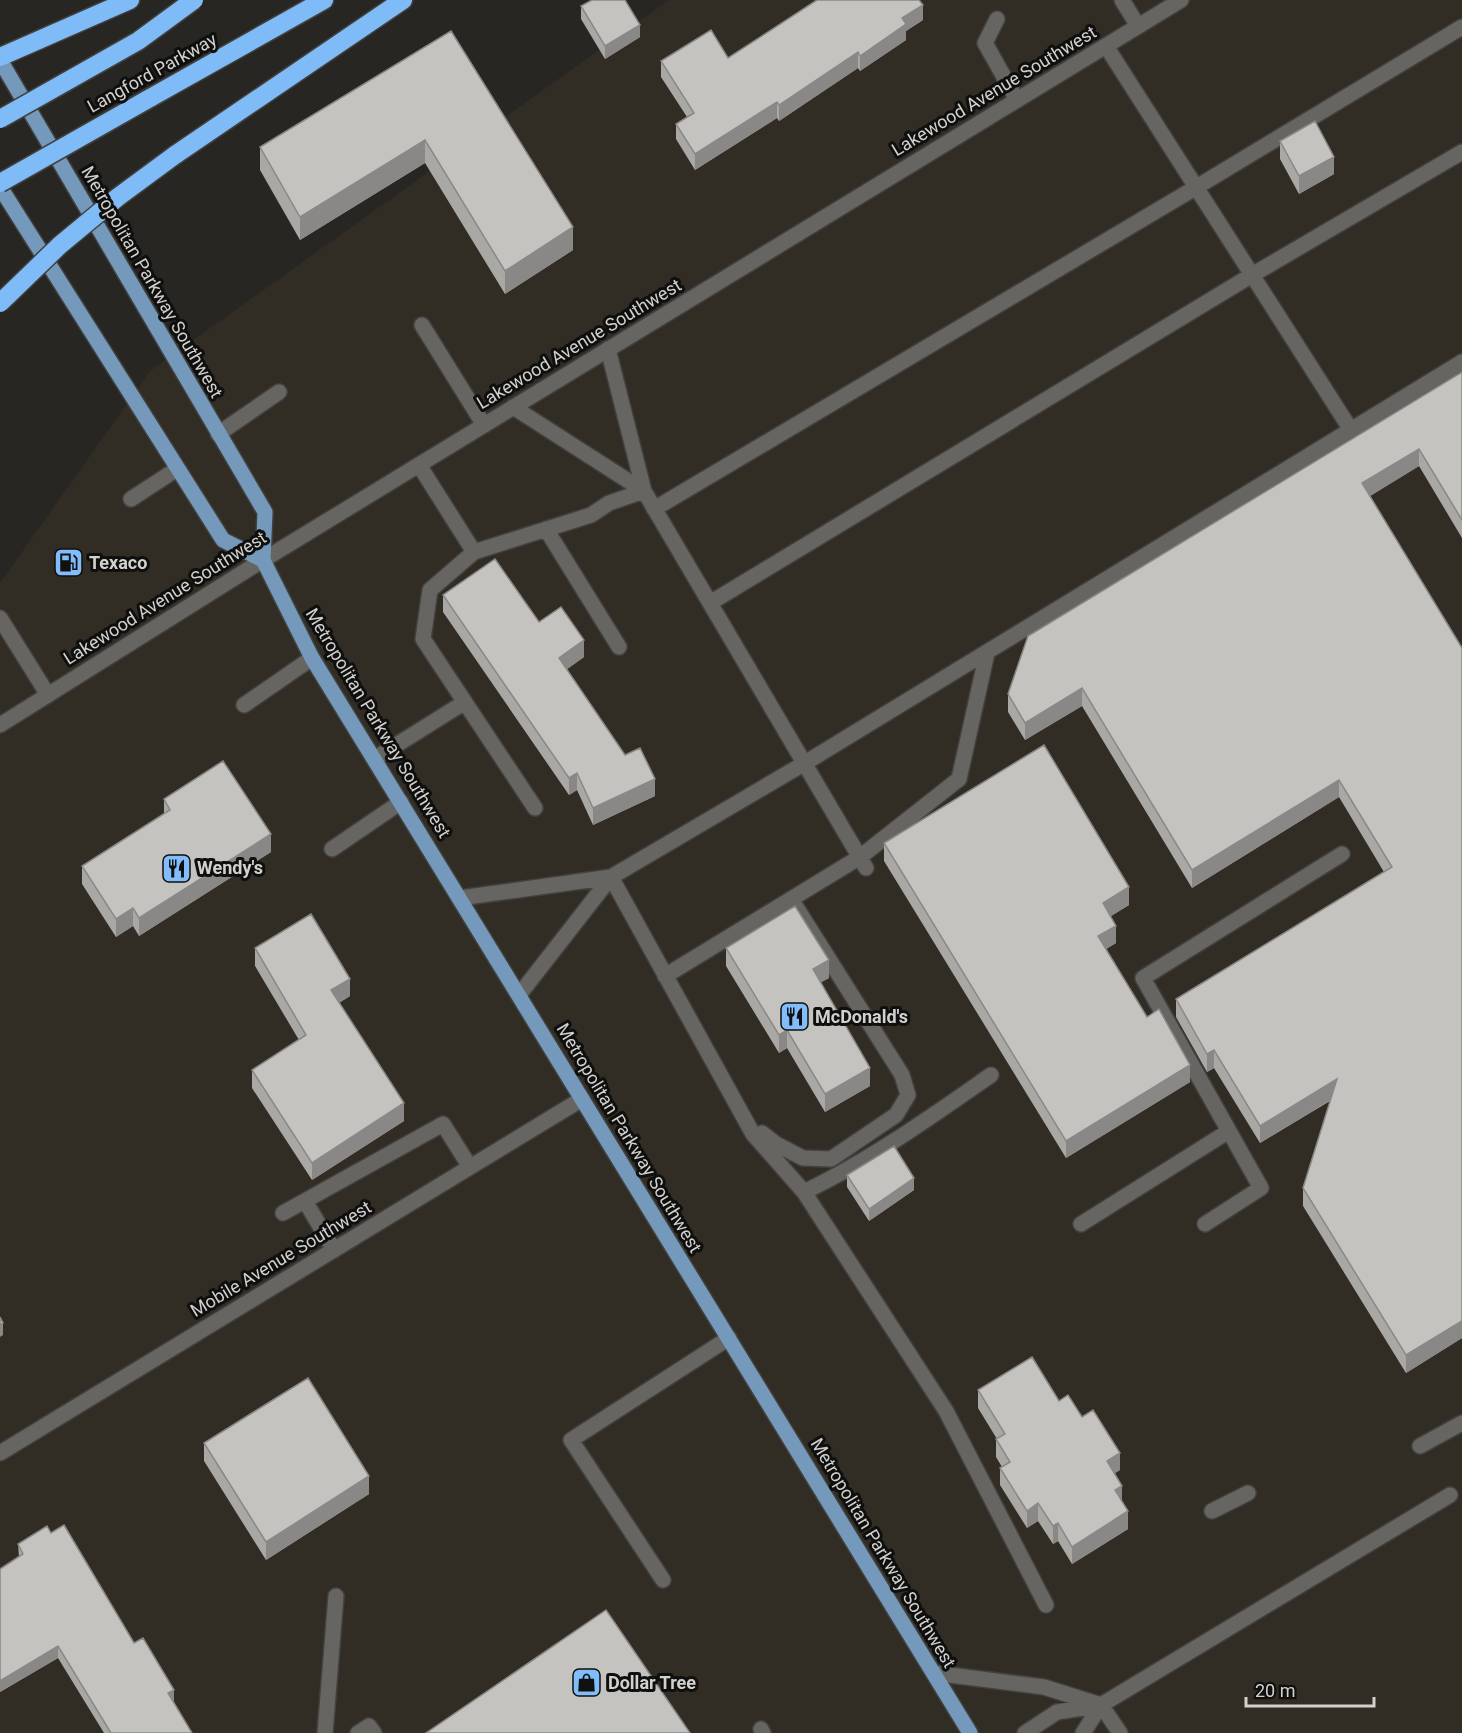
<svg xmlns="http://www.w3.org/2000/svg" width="1462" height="1733" font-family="Roboto,sans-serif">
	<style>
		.built { fill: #312d25 }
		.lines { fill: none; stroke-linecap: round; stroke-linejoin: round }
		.lane-casing { stroke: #424140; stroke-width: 18 }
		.street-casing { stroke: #424140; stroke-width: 18 }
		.secondary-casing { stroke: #424140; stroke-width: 18 }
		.primary-casing { stroke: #424140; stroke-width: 18 }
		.highway-casing { stroke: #424140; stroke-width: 21 }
		.lane { stroke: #666562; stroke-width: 15 }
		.street { stroke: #666562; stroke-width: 15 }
		.secondary { stroke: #666562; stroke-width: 15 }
		.primary { stroke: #7499bb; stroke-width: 15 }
		.highway { stroke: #7ebbf7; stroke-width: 18 }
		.highway-bridge-casing { stroke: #424140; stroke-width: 21; stroke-linecap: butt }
		.highway-bridge { stroke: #7ebbf7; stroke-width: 18 }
		.wall { fill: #a9a8a5 }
		.shaded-wall { fill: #8a8886 }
		.building { fill: #c5c3c0; stroke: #8a8886; stroke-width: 1.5 }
		.labels { text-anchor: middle; stroke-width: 6; stroke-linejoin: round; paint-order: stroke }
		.street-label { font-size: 18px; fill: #d2d1d0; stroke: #0f0f0e }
		.poi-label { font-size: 18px; font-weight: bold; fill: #d2d1d0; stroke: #0f0f0e; text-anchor: start }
	</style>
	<rect width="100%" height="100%" fill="#272623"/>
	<path class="built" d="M 669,0 L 1462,0 L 1462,1733 L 0,1733 L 0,583 L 150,371 Z"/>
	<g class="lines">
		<defs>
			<path id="lane" d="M 1122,0 L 1138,26
				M 997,19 L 985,43 L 1017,100
				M 1106,46 L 1351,430
				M 422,325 L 484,425
				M 608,349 L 644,491 L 866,868
				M 513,407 L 644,491
				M 218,434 L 279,392
				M 419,465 L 474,552
				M 131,499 L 177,469
				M 654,509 L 1195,188 L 1462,27
				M 546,529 L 619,647
				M 710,603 L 1252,275 L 1462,152
				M 0,618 L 48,695
				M 244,705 L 312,658
				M 374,759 L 465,702
				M 535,808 L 423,639 L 430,590 L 474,552 L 591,515 L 609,503 L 644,491
				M 332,849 L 401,802
				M 611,877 L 753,1134 L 804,1192 L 946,1411 L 1046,1605
				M 460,898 L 611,877
				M 665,976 L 860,857 L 959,779 L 987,653
				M 519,995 L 611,877 L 805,763 L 1462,362
				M 762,1133 L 776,1144 L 803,1158 L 831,1159 L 896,1115 L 908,1095 L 902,1075 L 791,899
				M 804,1192 C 869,1161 932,1116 991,1075
				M 305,1201 L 334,1250
				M 283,1213 L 443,1124 L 470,1167
				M 1081,1224 L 1229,1131
				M 1205,1224 L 1261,1188 L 1143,978 L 1342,854
				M 1420,1446 L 1462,1423
				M 1212,1511 L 1248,1493
				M 663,1580 L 571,1440 L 729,1338
				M 934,1673 L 1044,1687 L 1101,1705 L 1120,1733
				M 761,1729 L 763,1733
				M 325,1733 L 336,1596
				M 358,1733 L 369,1726 L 374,1733
				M 1025,1733 L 1057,1712 L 1101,1705 L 1450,1495
				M 1083,1733 L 1101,1705"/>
			<path id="street" d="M 0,725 L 263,560
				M 0,1453 L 582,1099"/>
			<path id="secondary" d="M 263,560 L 1181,0"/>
			<path id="primary" d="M 0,60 L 265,512 L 263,560 L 312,658 L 970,1733
				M 0,187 L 223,540 L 263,560"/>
			<path id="highway" d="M 0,57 L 130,0
				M 150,98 L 324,0
				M 175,155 L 403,0"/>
		</defs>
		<use href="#lane" class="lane-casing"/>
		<use href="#street" class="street-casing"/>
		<use href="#secondary" class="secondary-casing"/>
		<use href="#primary" class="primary-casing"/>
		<use href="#highway" class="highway-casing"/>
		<use href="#lane" class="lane"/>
		<use href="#street" class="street"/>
		<use href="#secondary" class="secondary"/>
		<use href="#primary" class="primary"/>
		<use href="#highway" class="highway"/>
		<defs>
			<path id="highway-bridge" d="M 0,119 L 138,41 L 194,0
				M 0,183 L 150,98
				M 0,303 L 60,245 L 118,197 L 175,155"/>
		</defs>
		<use href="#highway-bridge" class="highway-bridge-casing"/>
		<use href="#highway-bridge" class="highway-bridge"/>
	</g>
	<path class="wall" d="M 581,6 L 640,37 L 605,59 L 581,19 Z
		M 923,20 L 906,31 L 906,40 L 860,71 L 858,68 L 779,121 L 777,118 L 695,170 L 676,139 L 676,124 L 687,117 L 661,77 L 661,61 L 728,58 Z
		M 451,31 L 573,250 L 505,294 L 425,163 L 300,240 L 260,170 L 260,147 Z
		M 1280,141 L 1334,174 L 1299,194 L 1280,159 Z
		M 1462,372 L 1462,538 L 1419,466 L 1370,496 L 1462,648 L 1462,1338 L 1406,1373 L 1303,1206 L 1303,1188 L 1330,1101 L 1260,1143 L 1214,1068 L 1207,1072 L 1176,1017 L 1176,999 L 1384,872 L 1339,797 L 1192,888 L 1082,706 L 1025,740 L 1008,712 L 1008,694 Z
		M 443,595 L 539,622 L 584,657 L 567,669 L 625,755 L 655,796 L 593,825 L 577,790 L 569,795 L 443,612 Z
		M 164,799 L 271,852 L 139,936 L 133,926 L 116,937 L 82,884 L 82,866 L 164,814 Z
		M 884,843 L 1129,905 L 1111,916 L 1116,943 L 1106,949 L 1147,1017 L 1190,1082 L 1066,1158 L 884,861 Z
		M 255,948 L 350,996 L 339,1003 L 404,1121 L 312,1180 L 252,1088 L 252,1070 L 299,1040 L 255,966 Z
		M 726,948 L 829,978 L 821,982 L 870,1086 L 825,1112 L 787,1048 L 779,1053 L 726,966 Z
		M 847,1175 L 914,1190 L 869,1221 L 847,1187 Z
		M 978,1390 L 1059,1401 L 1082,1417 L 1120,1470 L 1115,1473 L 1122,1502 L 1128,1529 L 1072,1564 L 1058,1541 L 1053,1544 L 1038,1521 L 1027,1528 L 1000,1485 L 1000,1468 L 1002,1467 L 996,1457 L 996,1439 L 997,1439 L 978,1408 Z
		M 204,1443 L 369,1494 L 266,1560 L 204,1461 Z
		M 51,1533 L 134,1643 L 174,1702 L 192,1733 L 104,1733 L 58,1658 L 0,1692 L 0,1569 L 19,1557 L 18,1544 Z"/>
	<path class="shaded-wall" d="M 923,5 L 923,20 L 906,31 L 906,40 L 860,71 L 860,56 L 902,18 Z
		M 640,25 L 640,37 L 605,59 L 605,46 Z
		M 858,52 L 858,68 L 779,121 L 779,105 Z
		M 777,102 L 777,118 L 695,170 L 695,154 Z
		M 425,140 L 425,163 L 300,240 L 300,217 Z
		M 1334,157 L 1334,174 L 1299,194 L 1299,176 Z
		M 573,227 L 573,250 L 505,294 L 505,271 Z
		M 1419,449 L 1419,466 L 1362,501 L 1362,483 Z
		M 584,640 L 584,657 L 559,675 L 559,658 Z
		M 1082,688 L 1082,706 L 1025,740 L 1025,723 Z
		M 577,773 L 577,790 L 569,795 L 569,778 Z
		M 655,779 L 655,796 L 593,825 L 593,808 Z
		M 1339,780 L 1339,797 L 1192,888 L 1192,870 Z
		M 271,834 L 271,852 L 139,936 L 139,918 Z
		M 1129,887 L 1129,905 L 1103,921 L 1103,903 Z
		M 133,908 L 133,926 L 116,937 L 116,919 Z
		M 1116,926 L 1116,943 L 1098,954 L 1098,936 Z
		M 829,960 L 829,978 L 813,987 L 813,969 Z
		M 350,979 L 350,996 L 331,1007 L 331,990 Z
		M 787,1030 L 787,1048 L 779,1053 L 779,1035 Z
		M 1214,1050 L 1214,1068 L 1207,1072 L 1207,1054 Z
		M 1190,1065 L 1190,1082 L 1066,1158 L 1066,1141 Z
		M 870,1068 L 870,1086 L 825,1112 L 825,1094 Z
		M 1337,1079 L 1337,1096 L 1260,1143 L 1260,1126 Z
		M 404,1103 L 404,1121 L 312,1180 L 312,1163 Z
		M 914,1178 L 914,1190 L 869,1221 L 869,1209 Z
		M 1462,1321 L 1462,1338 L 1406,1373 L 1406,1355 Z
		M 3,1323 L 3,1335 L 0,1337 L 0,1325 Z
		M 1120,1453 L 1120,1470 L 1107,1478 L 1107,1461 Z
		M 369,1476 L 369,1494 L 266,1560 L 266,1542 Z
		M 1122,1486 L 1122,1503 L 1115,1490 Z
		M 1038,1503 L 1038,1521 L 1027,1528 L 1027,1511 Z
		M 1128,1511 L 1128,1529 L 1072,1564 L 1072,1547 Z
		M 1058,1523 L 1058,1541 L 1053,1544 L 1053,1526 Z
		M 58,1646 L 58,1658 L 0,1692 L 0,1681 Z
		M 174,1690 L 174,1702 L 168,1693 Z"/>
	<path class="building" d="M 592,0 L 625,0 L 640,25 L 605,46 L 581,6 Z
		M 817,0 L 919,0 L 923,5 L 902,18 L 906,24 L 860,56 L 858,52 L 779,105 L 777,102 L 695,154 L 676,124 L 694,113 L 661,61 L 711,30 L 728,58 Z
		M 451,31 L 573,227 L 505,271 L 425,140 L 300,217 L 260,147 Z
		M 1315,121 L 1334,157 L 1299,176 L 1280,141 Z
		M 1462,372 L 1462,520 L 1419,449 L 1362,483 L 1462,648 L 1462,1321 L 1406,1355 L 1303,1188 L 1337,1079 L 1260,1126 L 1214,1050 L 1207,1054 L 1176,999 L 1392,867 L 1339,780 L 1192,870 L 1082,688 L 1025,723 L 1008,694 L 1028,636 Z
		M 495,559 L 539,622 L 561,607 L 584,640 L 559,658 L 625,755 L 640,748 L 655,779 L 593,808 L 577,773 L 569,778 L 443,595 Z
		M 1044,745 L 1129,887 L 1103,903 L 1116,926 L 1098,936 L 1147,1017 L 1159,1009 L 1190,1065 L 1066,1141 L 884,843 Z
		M 223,761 L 271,834 L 139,918 L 133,908 L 116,919 L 82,866 L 170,810 L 164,799 Z
		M 795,906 L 829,960 L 813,969 L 870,1068 L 825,1094 L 787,1030 L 779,1035 L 726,948 Z
		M 311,914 L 350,979 L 331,990 L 404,1103 L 312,1163 L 252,1070 L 306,1035 L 255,948 Z
		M 894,1146 L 914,1178 L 869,1209 L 847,1175 Z
		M 0,1317 L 3,1323 L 0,1325 Z
		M 1032,1357 L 1059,1401 L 1068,1395 L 1082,1417 L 1093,1410 L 1120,1453 L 1107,1461 L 1122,1486 L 1115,1490 L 1128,1511 L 1072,1547 L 1058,1523 L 1053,1526 L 1038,1503 L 1027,1511 L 1000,1468 L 1010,1462 L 996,1439 L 1005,1434 L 978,1390 Z
		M 308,1378 L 369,1476 L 266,1542 L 204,1443 Z
		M 64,1525 L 134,1643 L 143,1638 L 174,1690 L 168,1693 L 192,1733 L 111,1733 L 58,1646 L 0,1681 L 0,1569 L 23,1554 L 18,1544 L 47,1526 L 51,1533 Z
		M 606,1610 L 690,1733 L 426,1733 Z"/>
	<defs>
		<symbol id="fuel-square" viewBox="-11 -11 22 22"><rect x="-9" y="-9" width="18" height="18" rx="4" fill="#80bdfa" stroke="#0f0f0e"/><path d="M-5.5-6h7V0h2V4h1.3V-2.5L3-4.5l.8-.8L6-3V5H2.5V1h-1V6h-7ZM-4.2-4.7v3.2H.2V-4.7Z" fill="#111"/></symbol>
		<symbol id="restaurant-square" viewBox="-11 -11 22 22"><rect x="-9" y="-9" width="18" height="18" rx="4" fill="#80bdfa" stroke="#0f0f0e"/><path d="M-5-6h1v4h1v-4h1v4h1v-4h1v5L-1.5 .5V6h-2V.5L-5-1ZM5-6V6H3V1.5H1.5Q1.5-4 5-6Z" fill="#111"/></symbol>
		<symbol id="shop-square" viewBox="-11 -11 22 22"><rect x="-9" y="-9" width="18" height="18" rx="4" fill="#80bdfa" stroke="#0f0f0e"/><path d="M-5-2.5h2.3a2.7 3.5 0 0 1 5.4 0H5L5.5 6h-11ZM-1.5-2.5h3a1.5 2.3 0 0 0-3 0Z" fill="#111"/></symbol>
	</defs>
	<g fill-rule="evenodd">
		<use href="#fuel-square" x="52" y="546" width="33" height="33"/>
		<use href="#restaurant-square" x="160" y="852" width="33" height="33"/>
		<use href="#restaurant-square" x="778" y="1000" width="33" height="33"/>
		<use href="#shop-square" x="570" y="1666" width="33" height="33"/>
	</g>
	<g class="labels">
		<g class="street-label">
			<text transform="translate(152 73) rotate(-29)" y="6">Langford Parkway</text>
			<text transform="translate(994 91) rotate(-31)" y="6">Lakewood Avenue Southwest</text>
			<text transform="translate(152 282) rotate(60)" y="6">Metropolitan Parkway Southwest</text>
			<text transform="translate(579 344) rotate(-31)" y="6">Lakewood Avenue Southwest</text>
			<text transform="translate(165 598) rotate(-32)" y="6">Lakewood Avenue Southwest</text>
			<text transform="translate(378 723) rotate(59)" y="6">Metropolitan Parkway Southwest</text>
			<text transform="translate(629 1138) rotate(59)" y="6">Metropolitan Parkway Southwest</text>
			<text transform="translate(281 1259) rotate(-31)" y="6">Mobile Avenue Southwest</text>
			<text transform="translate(883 1553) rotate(59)" y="6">Metropolitan Parkway Southwest</text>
		</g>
		<g class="poi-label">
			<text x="89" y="569">Texaco</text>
			<text x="197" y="874">Wendy's</text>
			<text x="815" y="1023">McDonald's</text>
			<text x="608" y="1689">Dollar Tree</text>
		</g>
	</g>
	<path d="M1246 1697v9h128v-9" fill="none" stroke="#d2d1d0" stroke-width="3"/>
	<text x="1255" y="1697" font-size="18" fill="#d2d1d0" stroke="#0f0f0e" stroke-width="4.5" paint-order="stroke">20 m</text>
</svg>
